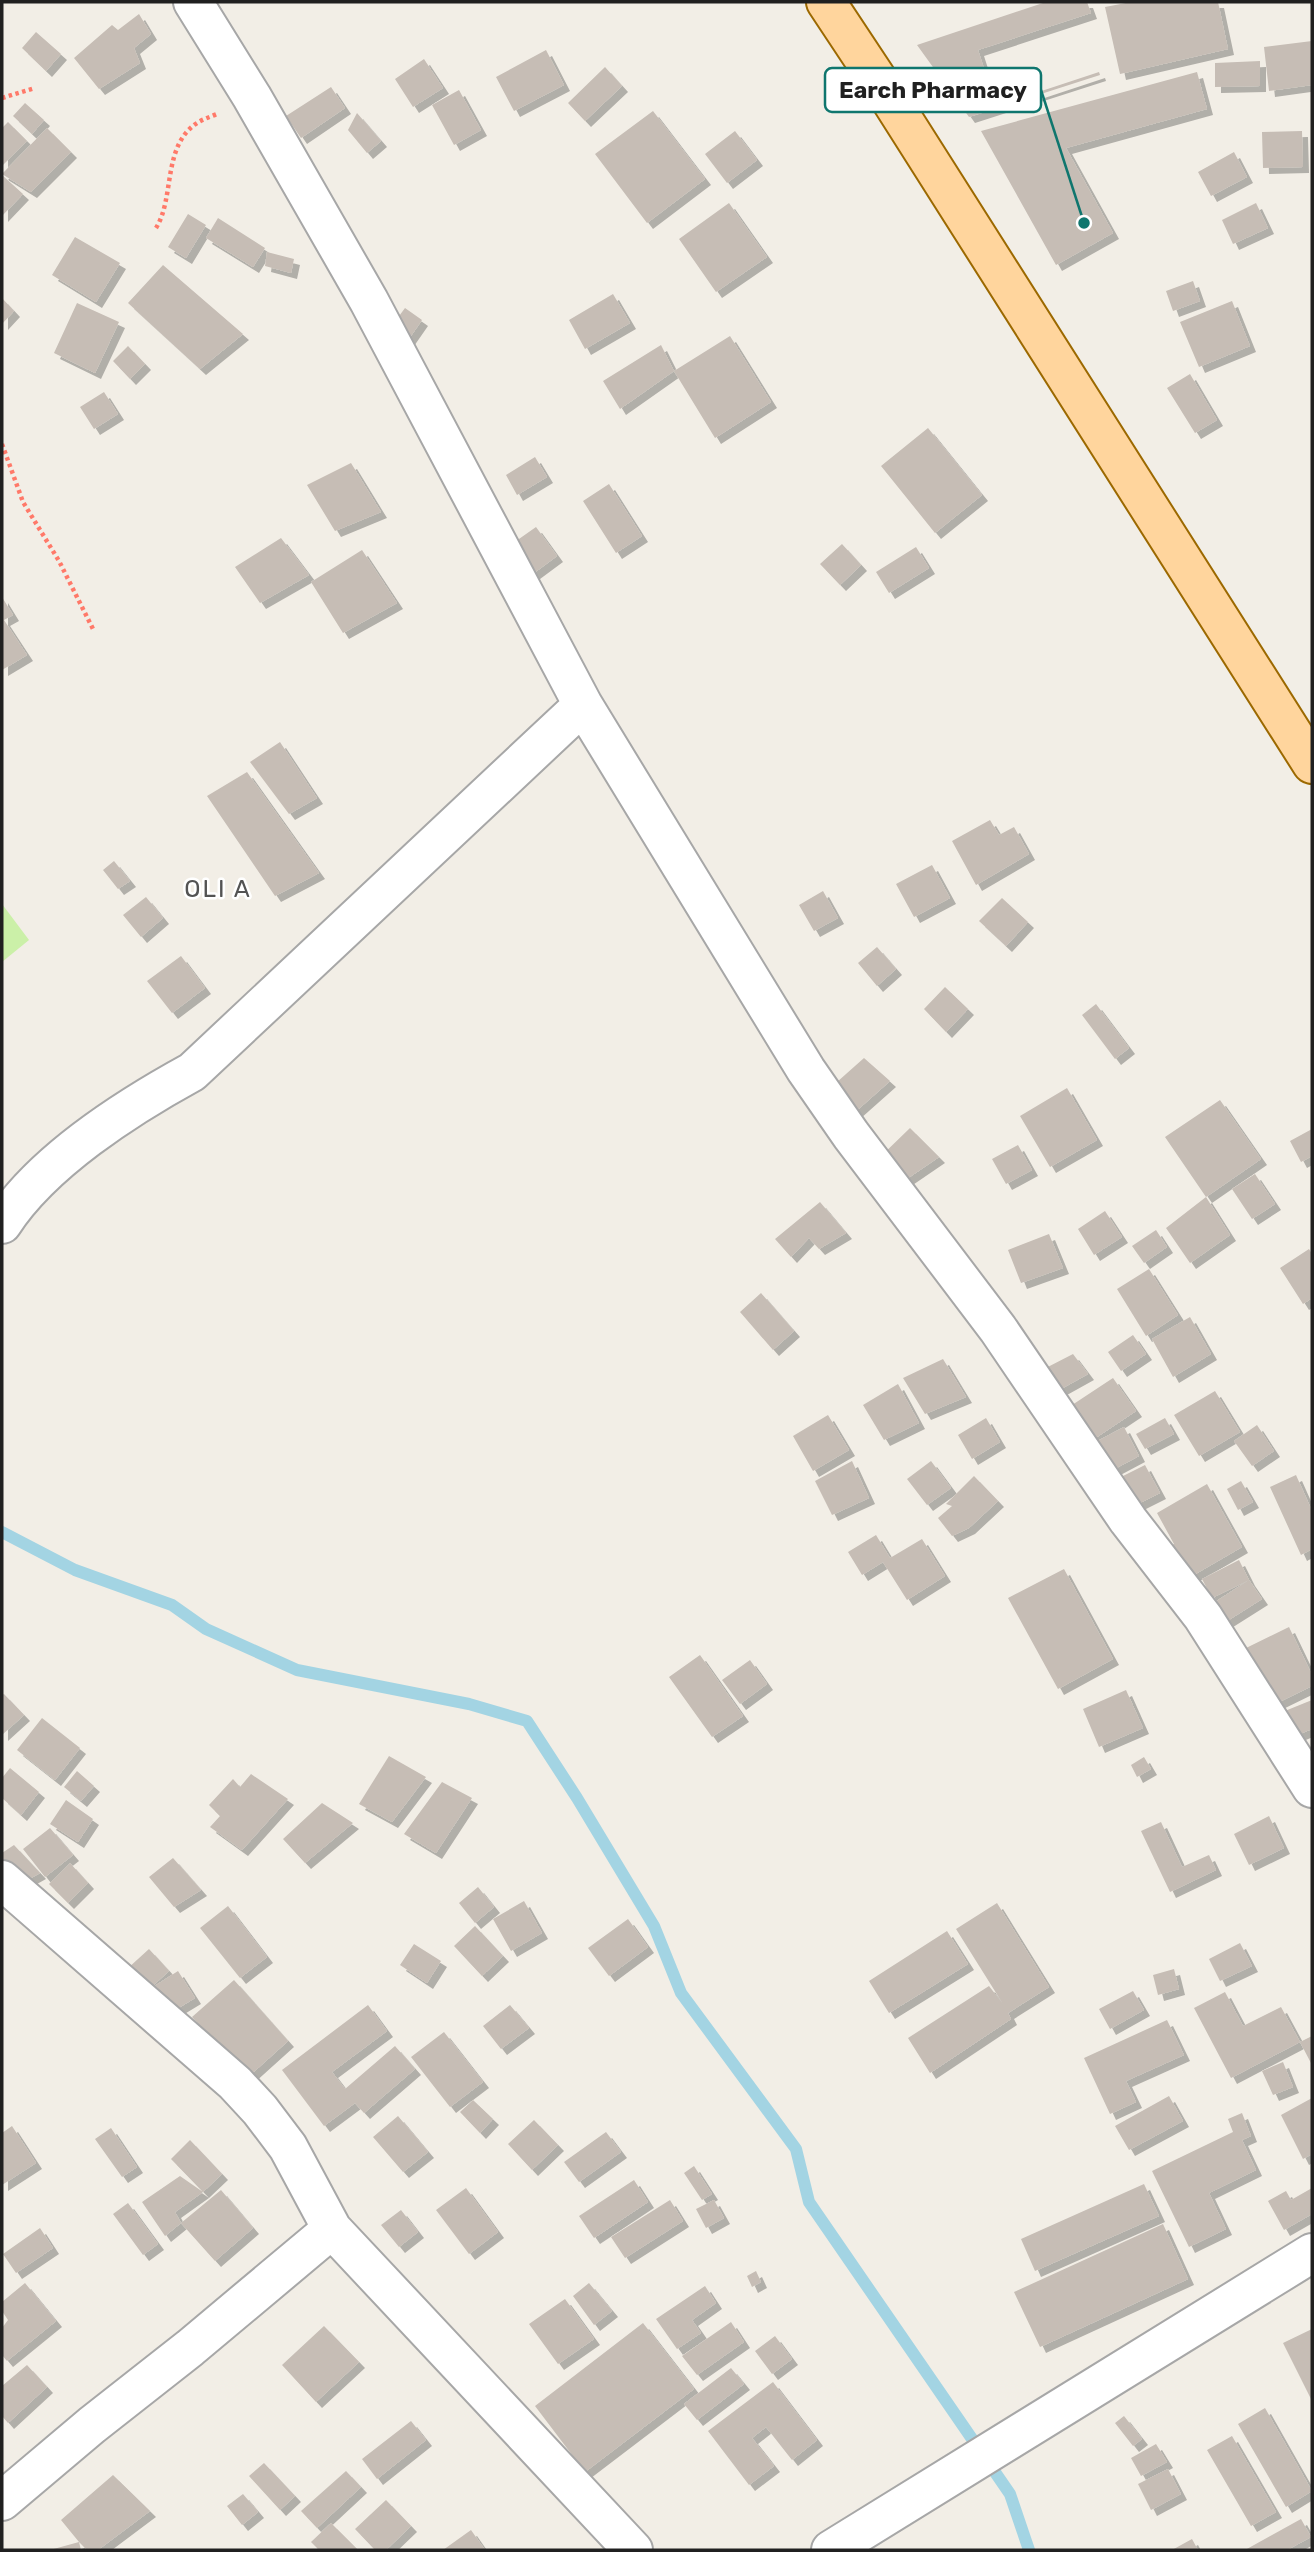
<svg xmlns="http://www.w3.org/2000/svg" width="1314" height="2552" font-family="Rubik,sans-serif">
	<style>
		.grass { fill: #cbf0a8 }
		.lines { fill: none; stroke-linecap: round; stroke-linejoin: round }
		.stream { stroke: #a3d4e3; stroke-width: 12 }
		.building { fill: #c6bdb5; filter: url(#shadow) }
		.minor-casing { stroke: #a7a7a7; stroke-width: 42 }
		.major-casing { stroke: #9c6900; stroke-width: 42 }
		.path { stroke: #ff7969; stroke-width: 4.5; stroke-dasharray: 3.5 3.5; stroke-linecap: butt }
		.minor { stroke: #fff; stroke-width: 38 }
		.major { stroke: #ffd59d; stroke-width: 38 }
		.labels { text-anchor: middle; stroke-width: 5; stroke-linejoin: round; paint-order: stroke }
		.quarter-label { font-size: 24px; letter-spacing: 2px; fill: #535353; stroke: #fff }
		.leader { fill: none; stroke: #0f766e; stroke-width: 2.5 }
		.callout-dot { fill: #0f766e; stroke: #fff; stroke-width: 2.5 }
		.callout { fill: #fff; stroke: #0f766e; stroke-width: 2.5 }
		.callout-label { font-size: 23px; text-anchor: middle; font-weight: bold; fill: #202020 }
	</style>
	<defs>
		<filter id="shadow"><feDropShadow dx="6" dy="6" stdDeviation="0" flood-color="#0004"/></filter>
	</defs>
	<rect width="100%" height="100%" fill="#f2eee6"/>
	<path class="grass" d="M 2,904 L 29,940 L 2,962 Z"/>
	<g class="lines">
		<path class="stream" d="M 2,1532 L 75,1570 L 172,1605 L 206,1629 L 297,1670 L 469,1704 L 527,1721 L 577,1798 L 654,1926 L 681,1993 L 796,2149 L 809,2202 L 1010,2494 L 1029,2550"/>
	</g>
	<path class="building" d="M 1046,2 L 1087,2 L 1091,13 L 978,50 L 996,106 L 1099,72 L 1100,75 L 969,117 L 917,45 Z
		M 1131,2 L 1218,2 L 1228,49 L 1120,74 L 1105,7 Z
		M 139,14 L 151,34 L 134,48 L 140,63 L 99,89 L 74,58 L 112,25 L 118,30 Z
		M 36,32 L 61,54 L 46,71 L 22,48 Z
		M 1312,41 L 1312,85 L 1269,91 L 1264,47 Z
		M 546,50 L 564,85 L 514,111 L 496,77 Z
		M 424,59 L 443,88 L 413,107 L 395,79 Z
		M 1260,61 L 1260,86 L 1215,87 L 1215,63 Z
		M 605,67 L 622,86 L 585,121 L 568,103 Z
		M 1197,72 L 1207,109 L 1066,148 L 1113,233 L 1056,265 L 981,131 Z
		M 331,87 L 345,108 L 301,138 L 286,116 Z
		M 459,90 L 481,130 L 454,145 L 432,105 Z
		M 25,103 L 44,120 L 32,134 L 13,116 Z
		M 653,111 L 705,179 L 647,223 L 595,154 Z
		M 357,113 L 381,141 L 367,153 L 348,130 Z
		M 8,122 L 27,141 L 2,166 L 2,128 Z
		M 47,128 L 71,152 L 31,192 L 2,174 Z
		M 735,131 L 757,160 L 727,183 L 705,154 Z
		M 1302,131 L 1303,167 L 1263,168 L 1262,132 Z
		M 1234,152 L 1247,177 L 1211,196 L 1198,172 Z
		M 2,175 L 23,194 L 2,216 Z
		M 729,203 L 767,257 L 716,292 L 679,239 Z
		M 1256,203 L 1268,228 L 1233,244 L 1222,220 Z
		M 188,214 L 206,225 L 186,258 L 168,247 Z
		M 218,218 L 265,248 L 253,267 L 206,238 Z
		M 75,237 L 120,263 L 96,302 L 52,275 Z
		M 267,252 L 294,259 L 291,273 L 265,266 Z
		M 163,265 L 243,334 L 200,369 L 128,303 Z
		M 1193,281 L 1200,301 L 1173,311 L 1166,291 Z
		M 613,294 L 630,323 L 585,349 L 569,320 Z
		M 2,298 L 14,311 L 2,324 Z
		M 1232,301 L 1250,346 L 1199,367 L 1180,322 Z
		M 77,303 L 119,322 L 95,373 L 54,353 Z
		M 405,308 L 422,320 L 406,343 L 388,331 Z
		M 730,336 L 771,402 L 715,438 L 674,371 Z
		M 661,345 L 674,371 L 620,409 L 603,381 Z
		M 128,346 L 145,364 L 130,379 L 113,361 Z
		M 1190,374 L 1217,420 L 1195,433 L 1167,388 Z
		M 104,392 L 118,414 L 94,429 L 80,407 Z
		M 928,428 L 982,495 L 935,533 L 881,466 Z
		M 535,457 L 547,477 L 517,495 L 506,475 Z
		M 351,463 L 381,512 L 335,531 L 307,485 Z
		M 609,484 L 642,536 L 616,553 L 583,501 Z
		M 536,527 L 557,556 L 530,576 L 509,546 Z
		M 281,538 L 309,575 L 260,603 L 235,567 Z
		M 842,544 L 861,565 L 840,585 L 820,564 Z
		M 916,547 L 929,568 L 889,593 L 876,572 Z
		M 362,550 L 397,603 L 343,633 L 311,582 Z
		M 2,597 L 13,615 L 4,620 L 27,655 L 2,670 Z
		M 280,742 L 317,798 L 289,814 L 250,762 Z
		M 247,772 L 319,873 L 275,896 L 207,796 Z
		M 990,820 L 999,835 L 1014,827 L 1029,854 L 976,885 L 952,841 Z
		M 114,861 L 130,881 L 118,889 L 103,870 Z
		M 932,865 L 950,898 L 914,917 L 896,884 Z
		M 823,891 L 838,918 L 814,931 L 799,905 Z
		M 146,897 L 163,918 L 141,937 L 123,915 Z
		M 1002,898 L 1028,922 L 1006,946 L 979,921 Z
		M 877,947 L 896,969 L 877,986 L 858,963 Z
		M 181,956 L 205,988 L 172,1013 L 147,981 Z
		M 945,987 L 968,1009 L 946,1032 L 924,1009 Z
		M 1096,1004 L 1129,1048 L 1115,1059 L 1082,1015 Z
		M 864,1058 L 890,1081 L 854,1113 L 828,1090 Z
		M 1067,1088 L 1097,1140 L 1050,1167 L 1020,1116 Z
		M 1220,1100 L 1261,1159 L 1206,1197 L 1165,1137 Z
		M 910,1128 L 939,1157 L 898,1185 L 876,1161 Z
		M 1312,1129 L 1312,1156 L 1301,1162 L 1290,1141 Z
		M 1018,1145 L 1032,1170 L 1006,1184 L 992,1159 Z
		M 1255,1174 L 1275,1204 L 1252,1219 L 1232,1189 Z
		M 1206,1197 L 1230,1235 L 1190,1263 L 1166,1228 Z
		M 820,1202 L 846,1233 L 819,1249 L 809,1238 L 791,1257 L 775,1239 Z
		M 1105,1211 L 1122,1237 L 1094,1255 L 1078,1229 Z
		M 1156,1230 L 1167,1247 L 1144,1263 L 1132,1246 Z
		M 1049,1234 L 1063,1268 L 1021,1283 L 1008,1250 Z
		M 1309,1249 L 1312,1254 L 1312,1298 L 1303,1304 L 1280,1268 Z
		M 1149,1269 L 1178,1315 L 1146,1336 L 1117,1289 Z
		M 761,1293 L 794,1331 L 773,1350 L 740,1312 Z
		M 1190,1317 L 1211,1354 L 1173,1377 L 1152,1339 Z
		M 1133,1335 L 1146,1354 L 1121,1371 L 1108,1352 Z
		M 1073,1354 L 1088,1374 L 1052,1394 L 1040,1371 Z
		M 943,1359 L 966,1397 L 925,1414 L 903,1378 Z
		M 1113,1378 L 1136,1411 L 1088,1443 L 1066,1409 Z
		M 898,1384 L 919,1423 L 884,1440 L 863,1405 Z
		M 1215,1391 L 1240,1432 L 1199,1456 L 1174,1415 Z
		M 828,1415 L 849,1450 L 813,1471 L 793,1436 Z
		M 986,1418 L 1000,1442 L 972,1459 L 958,1435 Z
		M 1165,1418 L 1174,1434 L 1145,1449 L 1136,1434 Z
		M 1257,1425 L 1274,1451 L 1252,1466 L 1234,1441 Z
		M 1124,1427 L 1139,1456 L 1107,1473 L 1092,1444 Z
		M 852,1461 L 869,1498 L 832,1515 L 815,1481 Z
		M 931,1461 L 951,1488 L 927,1505 L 907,1479 Z
		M 1145,1465 L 1160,1493 L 1132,1507 L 1117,1479 Z
		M 1296,1475 L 1312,1511 L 1312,1549 L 1301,1555 L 1270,1487 Z
		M 974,1476 L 998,1501 L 969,1528 L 952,1536 L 938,1518 L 952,1506 L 946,1504 Z
		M 1241,1481 L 1253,1502 L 1238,1510 L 1227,1489 Z
		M 1207,1484 L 1242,1547 L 1180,1583 L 1161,1551 L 1174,1544 L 1157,1513 Z
		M 876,1535 L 890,1558 L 922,1539 L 945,1576 L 907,1600 L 883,1562 L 862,1575 L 848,1552 Z
		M 1239,1560 L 1249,1580 L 1212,1598 L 1202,1579 Z
		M 1064,1569 L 1113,1659 L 1058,1689 L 1008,1598 Z
		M 1249,1580 L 1262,1599 L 1224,1623 L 1212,1604 Z
		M 1289,1627 L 1312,1675 L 1312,1686 L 1269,1707 L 1242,1650 Z
		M 700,1655 L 743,1716 L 712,1737 L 669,1677 Z
		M 750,1660 L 767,1684 L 740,1704 L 722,1680 Z
		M 1126,1690 L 1143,1728 L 1099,1747 L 1083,1709 Z
		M 4,1694 L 24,1715 L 2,1735 L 2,1695 Z
		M 1312,1700 L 1312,1729 L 1285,1740 L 1275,1715 Z
		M 42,1718 L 80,1748 L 55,1780 L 17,1750 Z
		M 389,1756 L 426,1777 L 392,1822 L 359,1804 Z
		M 1144,1757 L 1151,1769 L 1137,1777 L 1131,1765 Z
		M 10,1768 L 39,1792 L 21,1815 L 2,1798 L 2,1778 Z
		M 77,1771 L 94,1786 L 81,1801 L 64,1787 Z
		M 251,1774 L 288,1799 L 242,1850 L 210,1827 L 220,1816 L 209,1805 L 233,1779 L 240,1787 Z
		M 442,1782 L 472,1798 L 436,1853 L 404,1834 Z
		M 66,1800 L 93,1819 L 78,1842 L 50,1824 Z
		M 322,1803 L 353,1823 L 305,1863 L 283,1839 Z
		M 1269,1816 L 1284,1848 L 1249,1865 L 1234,1834 Z
		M 1161,1822 L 1182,1867 L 1209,1855 L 1216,1870 L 1170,1892 L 1141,1831 Z
		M 50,1828 L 73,1855 L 45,1877 L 23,1849 Z
		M 14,1845 L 40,1873 L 15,1887 L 2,1869 L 2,1853 Z
		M 173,1858 L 201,1890 L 174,1907 L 149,1877 Z
		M 70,1863 L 88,1883 L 68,1903 L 49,1884 Z
		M 478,1887 L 494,1907 L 475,1923 L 459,1903 Z
		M 524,1901 L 542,1933 L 511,1951 L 493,1919 Z
		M 997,1903 L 1049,1987 L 1008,2013 L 1011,2019 L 930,2073 L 908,2038 L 989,1986 L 1003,2004 L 956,1929 Z
		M 228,1906 L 267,1957 L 240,1978 L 200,1928 Z
		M 628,1919 L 648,1947 L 609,1976 L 588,1948 Z
		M 475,1926 L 503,1956 L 482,1976 L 454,1946 Z
		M 947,1931 L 968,1964 L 889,2013 L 869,1981 Z
		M 1240,1943 L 1252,1966 L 1220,1981 L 1209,1959 Z
		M 414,1944 L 441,1961 L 427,1983 L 400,1965 Z
		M 149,1949 L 169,1971 L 147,1991 L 127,1969 Z
		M 1174,1969 L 1179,1989 L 1158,1995 L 1153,1975 Z
		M 178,1971 L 195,1998 L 167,2015 L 150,1989 Z
		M 234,1980 L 288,2041 L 247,2078 L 192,2017 Z
		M 1133,1991 L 1144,2010 L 1110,2029 L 1099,2009 Z
		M 1225,1992 L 1243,2026 L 1281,2007 L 1300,2042 L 1231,2078 L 1194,2008 Z
		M 368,2005 L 387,2031 L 332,2072 L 345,2089 L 395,2046 L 415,2069 L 364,2113 L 355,2103 L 324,2126 L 282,2070 Z
		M 510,2005 L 529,2028 L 501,2049 L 483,2026 Z
		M 1167,2020 L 1184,2055 L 1126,2081 L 1136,2102 L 1110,2114 L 1084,2058 Z
		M 444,2032 L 483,2082 L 450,2107 L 411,2057 Z
		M 1312,2036 L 1312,2065 L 1300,2042 Z
		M 1283,2062 L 1293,2087 L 1273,2095 L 1262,2071 Z
		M 1169,2096 L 1183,2121 L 1129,2150 L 1115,2126 Z
		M 1312,2098 L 1312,2154 L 1303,2159 L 1281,2115 Z
		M 473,2100 L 493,2119 L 480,2133 L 460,2112 Z
		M 1242,2113 L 1251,2136 L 1242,2140 L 1256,2170 L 1209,2193 L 1226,2229 L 1189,2247 L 1152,2171 L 1233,2132 L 1228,2119 Z
		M 398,2116 L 428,2152 L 403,2172 L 373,2137 Z
		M 534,2120 L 558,2145 L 532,2170 L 508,2144 Z
		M 12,2126 L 36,2163 L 2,2185 L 2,2133 Z
		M 111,2128 L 137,2167 L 122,2177 L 95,2139 Z
		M 606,2132 L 621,2152 L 579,2182 L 564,2162 Z
		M 190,2140 L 222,2174 L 203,2192 L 171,2159 Z
		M 694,2166 L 712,2194 L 702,2200 L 684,2173 Z
		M 180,2176 L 203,2192 L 175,2212 L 181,2223 L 165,2236 L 142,2202 Z
		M 634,2180 L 648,2202 L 594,2238 L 579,2216 Z
		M 1144,2184 L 1159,2216 L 1035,2271 L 1021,2239 Z
		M 466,2188 L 498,2232 L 469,2254 L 436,2210 Z
		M 1312,2188 L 1312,2214 L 1284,2230 L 1268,2201 L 1286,2191 L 1291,2200 Z
		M 221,2190 L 253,2228 L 215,2261 L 181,2223 Z
		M 670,2200 L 683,2221 L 625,2258 L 611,2237 Z
		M 714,2200 L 724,2218 L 706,2228 L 696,2209 Z
		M 128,2203 L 158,2244 L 143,2255 L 113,2214 Z
		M 401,2210 L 418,2232 L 399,2247 L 381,2225 Z
		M 1163,2224 L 1188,2279 L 1040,2347 L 1014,2292 Z
		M 40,2228 L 53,2248 L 16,2273 L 3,2254 Z
		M 756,2271 L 761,2282 L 752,2287 L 747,2276 Z
		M 25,2283 L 56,2321 L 7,2361 L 2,2355 L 2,2328 L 8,2320 L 2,2311 L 2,2302 Z
		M 589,2283 L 612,2311 L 594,2325 L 573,2296 Z
		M 705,2286 L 716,2303 L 692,2320 L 701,2333 L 677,2349 L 656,2319 Z
		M 565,2299 L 594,2339 L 558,2364 L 529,2324 Z
		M 731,2322 L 744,2342 L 697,2375 L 682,2356 Z
		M 643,2323 L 694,2389 L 585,2472 L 535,2406 Z
		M 324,2326 L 359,2362 L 316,2402 L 282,2365 Z
		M 1312,2329 L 1312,2401 L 1283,2343 Z
		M 775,2336 L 792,2359 L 772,2374 L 755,2351 Z
		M 27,2365 L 47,2387 L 8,2423 L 2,2416 L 2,2386 Z
		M 731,2368 L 744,2384 L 697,2420 L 684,2404 Z
		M 773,2382 L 817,2440 L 792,2460 L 766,2427 L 752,2438 L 774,2466 L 749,2485 L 708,2431 Z
		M 1265,2408 L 1312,2491 L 1286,2507 L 1238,2424 Z
		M 1124,2416 L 1142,2439 L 1133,2446 L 1115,2423 Z
		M 411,2421 L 426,2440 L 377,2479 L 362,2459 Z
		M 1232,2436 L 1276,2512 L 1251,2526 L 1207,2450 Z
		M 1156,2444 L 1167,2462 L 1141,2476 L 1131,2458 Z
		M 264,2463 L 295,2496 L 280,2510 L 249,2476 Z
		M 1168,2469 L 1181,2494 L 1151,2510 L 1138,2484 Z
		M 346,2471 L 361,2487 L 317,2528 L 301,2511 Z
		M 113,2475 L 150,2511 L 98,2550 L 87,2550 L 79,2542 L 81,2550 L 50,2550 L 79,2542 L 61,2520 Z
		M 243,2494 L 258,2512 L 242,2525 L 227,2506 Z
		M 386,2500 L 411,2526 L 386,2550 L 375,2550 L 355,2529 Z
		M 1301,2519 L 1311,2537 L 1287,2550 L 1245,2550 Z
		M 331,2523 L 358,2550 L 319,2550 L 311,2542 Z
		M 471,2530 L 485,2550 L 443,2550 Z
		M 1192,2539 L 1198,2550 L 1172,2550 Z"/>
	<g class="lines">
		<defs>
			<path id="minor" d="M 193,2 L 252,97 L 369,301 L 583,705 L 806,1070 L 851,1135 L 998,1329 L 1128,1520 L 1203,1617 L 1312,1788
				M 2,1224 C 42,1162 128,1107 192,1072 L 583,705
				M 2,1880 L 235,2083 L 260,2110 L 288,2147 L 332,2229 L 633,2550
				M 2,2501 L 92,2425 L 190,2348 L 332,2229
				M 831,2550 L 1312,2253"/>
			<path id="major" d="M 826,2 L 885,91 L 1312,764"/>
		</defs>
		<use href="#minor" class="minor-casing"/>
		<use href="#major" class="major-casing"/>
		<path class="path" d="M 2,98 L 35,88
			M 156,228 C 175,198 162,146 197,123 C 203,119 210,117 217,114
			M 2,444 L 23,502 L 59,561 L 93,629"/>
		<use href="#minor" class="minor"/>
		<use href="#major" class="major"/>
	</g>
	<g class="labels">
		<g class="quarter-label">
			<text x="218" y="897">OLI A</text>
		</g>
	</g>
	<path class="leader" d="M1084 223L1041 90"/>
	<circle class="callout-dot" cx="1084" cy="223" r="7"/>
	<rect class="callout" x="825" y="68" width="216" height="44" rx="7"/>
	<g class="callout-label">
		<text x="933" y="98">Earch Pharmacy</text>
	</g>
	<rect width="1314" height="2552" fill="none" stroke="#202020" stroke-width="7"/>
</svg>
